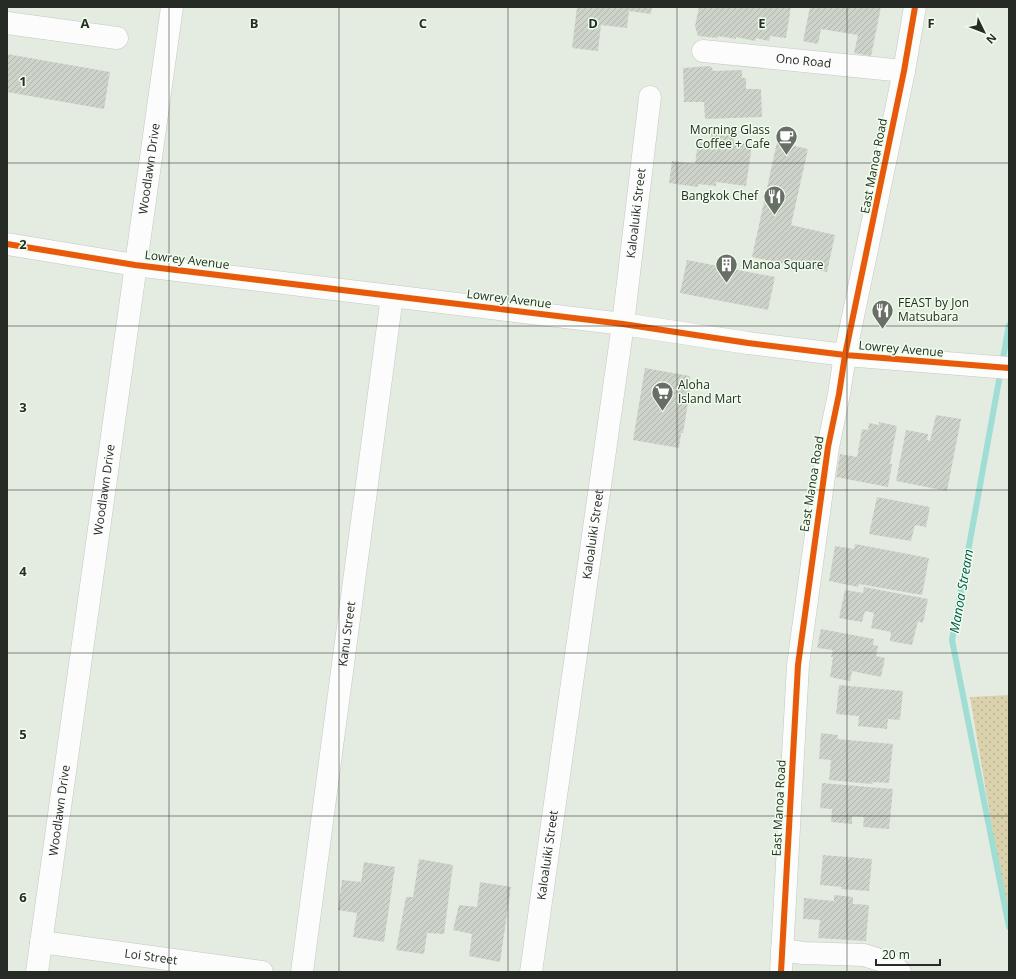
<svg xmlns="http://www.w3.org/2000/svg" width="1016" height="979" font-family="'Open Sans',sans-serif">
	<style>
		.park { fill: url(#park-dots) }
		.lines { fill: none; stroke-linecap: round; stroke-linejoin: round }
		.stream { stroke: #9fddd5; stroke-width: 6 }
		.building { fill: url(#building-hatch) }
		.minor-casing { stroke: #c2c8c1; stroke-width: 23 }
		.minor { stroke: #fbfcfb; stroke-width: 22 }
		.cycleway-casing { stroke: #eefeeb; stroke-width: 8 }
		.cycleway { stroke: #e8590c; stroke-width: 6 }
		.grid { fill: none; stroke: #262c25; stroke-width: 1; stroke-opacity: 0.55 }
		.labels { text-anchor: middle; stroke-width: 3; stroke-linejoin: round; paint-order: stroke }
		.street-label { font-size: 12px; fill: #262c25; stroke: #eefeeb }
		.poi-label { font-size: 12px; fill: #262c25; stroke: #eefeeb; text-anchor: start }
		.water-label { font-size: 13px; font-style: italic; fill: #02534f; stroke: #eefeeb }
		.grid-label { font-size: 13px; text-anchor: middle; font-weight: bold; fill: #262c25; stroke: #eefeeb; stroke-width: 3; stroke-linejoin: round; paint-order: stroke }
	</style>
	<defs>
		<pattern id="park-dots" width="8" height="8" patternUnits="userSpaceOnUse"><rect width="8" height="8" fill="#d9d2ac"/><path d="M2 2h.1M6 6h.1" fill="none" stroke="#bab494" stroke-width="1.8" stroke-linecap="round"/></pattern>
		<pattern id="building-hatch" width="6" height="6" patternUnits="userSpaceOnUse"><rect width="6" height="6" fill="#ced3ca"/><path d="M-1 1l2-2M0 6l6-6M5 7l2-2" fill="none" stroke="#b1b5ad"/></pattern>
	</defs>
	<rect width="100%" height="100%" fill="#e4ece2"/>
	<path class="park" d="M 1009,695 L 1009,927 L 970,697 Z"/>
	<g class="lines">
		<path class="stream" d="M 1009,325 L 952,640 L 1009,927"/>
	</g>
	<path class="building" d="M 577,7 L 652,7 L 651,14 L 629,11 L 627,28 L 601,25 L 598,51 L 572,48 Z
		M 699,7 L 791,7 L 786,38 L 770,36 L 769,41 L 756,38 L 755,41 L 736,37 L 736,39 L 718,36 L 718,38 L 698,36 L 695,26 Z
		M 810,7 L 881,7 L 871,56 L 854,53 L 858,35 L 821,29 L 818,44 L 803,41 Z
		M 7,54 L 110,72 L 104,109 L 7,92 Z
		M 710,66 L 712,68 L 713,71 L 742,70 L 742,78 L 746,78 L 746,89 L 761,89 L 762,117 L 705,119 L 704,102 L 684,102 L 683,68 Z
		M 712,126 L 735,130 L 734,142 L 752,145 L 746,186 L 716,182 L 716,186 L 698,184 L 698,187 L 669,183 L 672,161 L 695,164 L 698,142 L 710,144 Z
		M 777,142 L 808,149 L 791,225 L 835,235 L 827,272 L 752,257 Z
		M 687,260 L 775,277 L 768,310 L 680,293 Z
		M 645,368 L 690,376 L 688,390 L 690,391 L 683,433 L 681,433 L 679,448 L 633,440 Z
		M 936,415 L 961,419 L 947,491 L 896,481 L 906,430 L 928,434 L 927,440 L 930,441 Z
		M 879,422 L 897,426 L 890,464 L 892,464 L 888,487 L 836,477 L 840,454 L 857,457 L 862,429 L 868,430 L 869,423 L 879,425 Z
		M 877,497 L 930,507 L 926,527 L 915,525 L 911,541 L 869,534 Z
		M 855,544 L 929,558 L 922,595 L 859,584 L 858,587 L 829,581 L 835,546 L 854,549 Z
		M 864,587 L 928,599 L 923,623 L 918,621 L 912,645 L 890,641 L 891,632 L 871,628 L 874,613 L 865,611 L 862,622 L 839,618 L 845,590 L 863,593 Z
		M 821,629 L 874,639 L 873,645 L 878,646 L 876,656 L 885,658 L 881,677 L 852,671 L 850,681 L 830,677 L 833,657 L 831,657 L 833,650 L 817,648 Z
		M 839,685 L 903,691 L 900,720 L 888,719 L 887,729 L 858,726 L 859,716 L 836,714 Z
		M 821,733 L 838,735 L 837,739 L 893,744 L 889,783 L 873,782 L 872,784 L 829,780 L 831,760 L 819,759 Z
		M 822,783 L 893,789 L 889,829 L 863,827 L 864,817 L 852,816 L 852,824 L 831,822 L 832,809 L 820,808 Z
		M 823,855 L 872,859 L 869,891 L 841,889 L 842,887 L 820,885 Z
		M 419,859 L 453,865 L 444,934 L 427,933 L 424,954 L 396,950 L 406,897 L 413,897 Z
		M 364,862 L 395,867 L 384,942 L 353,937 L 357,913 L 338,910 L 342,880 L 361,882 Z
		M 480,882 L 511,887 L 500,962 L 469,956 L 472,934 L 453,930 L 459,905 L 477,907 Z
		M 834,895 L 853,897 L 853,904 L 869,905 L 866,941 L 818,938 L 820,920 L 803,919 L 804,898 L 834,901 Z"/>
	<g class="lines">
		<defs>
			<g id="minor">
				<path d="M 7,23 L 117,38"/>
				<path id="s1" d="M 703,51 L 904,71"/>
				<path d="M 7,244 L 135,265 L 623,324 L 748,343 L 845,355 L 1009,368"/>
				<path id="s2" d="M 41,942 L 262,972"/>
				<path d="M 782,950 L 803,953 L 864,955 L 886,962 L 896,968 L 900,972"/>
				<path id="s3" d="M 37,972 L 172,7"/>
				<path id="s4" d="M 302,972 L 392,296"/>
				<path id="s5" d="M 531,972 L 623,324 L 650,97"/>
				<path d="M 781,972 L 798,665 L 828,447 L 839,394 L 845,355 L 904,71 L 915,7"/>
			</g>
		</defs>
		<use href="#minor" class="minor-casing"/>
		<use href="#minor" class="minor"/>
		<defs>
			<path id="cycleway" d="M 7,244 L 135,265 L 623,324 L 748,343 L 845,355 L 1009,368
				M 781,972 L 798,665 L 828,447 L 839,394 L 845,355 L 904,71 L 915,7"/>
		</defs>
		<use href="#cycleway" class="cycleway-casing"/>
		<use href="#cycleway" class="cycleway"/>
	</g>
	<path class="grid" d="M 169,7 L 169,972M 339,7 L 339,972M 508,7 L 508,972M 677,7 L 677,972M 847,7 L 847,972M 7,163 L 1009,163M 7,326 L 1009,326M 7,490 L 1009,490M 7,653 L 1009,653M 7,816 L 1009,816"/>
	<defs>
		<symbol id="cafe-pin" viewBox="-11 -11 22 30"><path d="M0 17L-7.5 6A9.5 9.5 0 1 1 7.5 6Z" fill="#686f67" stroke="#eefeeb"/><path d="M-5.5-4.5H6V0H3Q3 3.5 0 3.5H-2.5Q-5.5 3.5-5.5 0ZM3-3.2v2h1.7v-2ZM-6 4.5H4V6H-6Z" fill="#fff"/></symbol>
		<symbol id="restaurant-pin" viewBox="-11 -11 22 30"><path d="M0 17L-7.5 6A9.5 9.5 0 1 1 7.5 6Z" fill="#686f67" stroke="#eefeeb"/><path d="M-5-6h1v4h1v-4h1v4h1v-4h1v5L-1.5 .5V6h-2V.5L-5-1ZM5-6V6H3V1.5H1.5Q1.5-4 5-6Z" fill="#fff"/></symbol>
		<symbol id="building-pin" viewBox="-11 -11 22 30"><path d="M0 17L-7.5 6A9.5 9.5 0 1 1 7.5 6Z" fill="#686f67" stroke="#eefeeb"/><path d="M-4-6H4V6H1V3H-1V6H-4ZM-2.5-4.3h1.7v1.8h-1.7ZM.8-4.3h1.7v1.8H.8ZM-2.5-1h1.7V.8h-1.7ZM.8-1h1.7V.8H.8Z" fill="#fff"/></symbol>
		<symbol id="supermarket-pin" viewBox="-11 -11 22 30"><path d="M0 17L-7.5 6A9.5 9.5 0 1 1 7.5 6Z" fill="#686f67" stroke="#eefeeb"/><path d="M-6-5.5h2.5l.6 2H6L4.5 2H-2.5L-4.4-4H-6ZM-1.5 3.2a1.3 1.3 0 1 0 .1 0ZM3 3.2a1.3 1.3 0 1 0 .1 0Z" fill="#fff"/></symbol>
	</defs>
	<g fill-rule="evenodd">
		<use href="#cafe-pin" x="774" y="124" width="25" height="34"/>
		<use href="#restaurant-pin" x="762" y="184" width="25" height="34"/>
		<use href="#building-pin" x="714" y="252" width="25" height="34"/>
		<use href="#restaurant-pin" x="870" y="298" width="25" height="34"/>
		<use href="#supermarket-pin" x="650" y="380" width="25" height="34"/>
	</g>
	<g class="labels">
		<g class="street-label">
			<text dy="4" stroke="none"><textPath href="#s1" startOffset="101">Ono Road</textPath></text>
			<text transform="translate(874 166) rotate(-79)" y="4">East Manoa Road</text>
			<text dy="4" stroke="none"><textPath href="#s3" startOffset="811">Woodlawn Drive</textPath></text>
			<text dy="4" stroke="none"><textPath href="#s5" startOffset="766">Kaloaluiki Street</textPath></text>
			<text transform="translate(187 260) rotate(7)" y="4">Lowrey Avenue</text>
			<text transform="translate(509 299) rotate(7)" y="4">Lowrey Avenue</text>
			<text transform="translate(901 349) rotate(5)" y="4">Lowrey Avenue</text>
			<text transform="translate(812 484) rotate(-81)" y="4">East Manoa Road</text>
			<text dy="4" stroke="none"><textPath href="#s3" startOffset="487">Woodlawn Drive</textPath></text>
			<text dy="4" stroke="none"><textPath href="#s5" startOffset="442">Kaloaluiki Street</textPath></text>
			<text dy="4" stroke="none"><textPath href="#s4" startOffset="341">Kanu Street</textPath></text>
			<text transform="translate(779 808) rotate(-87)" y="4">East Manoa Road</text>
			<text dy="4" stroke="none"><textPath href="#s3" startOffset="163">Woodlawn Drive</textPath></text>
			<text dy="4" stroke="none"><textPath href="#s5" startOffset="118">Kaloaluiki Street</textPath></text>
			<text dy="4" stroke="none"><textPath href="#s2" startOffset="111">Loi Street</textPath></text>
		</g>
		<g class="poi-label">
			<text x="770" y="134" text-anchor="end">Morning Glass<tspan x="770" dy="14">Coffee + Cafe</tspan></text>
			<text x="758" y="200" text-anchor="end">Bangkok Chef</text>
			<text x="742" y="269">Manoa Square</text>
			<text x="898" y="307">FEAST by Jon<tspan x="898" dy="14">Matsubara</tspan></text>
			<text x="678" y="389">Aloha<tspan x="678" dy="14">Island Mart</tspan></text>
		</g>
		<g class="water-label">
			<text transform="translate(961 591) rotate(-80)" y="5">Manoa Stream</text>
		</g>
	</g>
	<g class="grid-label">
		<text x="85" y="28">A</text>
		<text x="254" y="28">B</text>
		<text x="423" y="28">C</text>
		<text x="593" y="28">D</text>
		<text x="762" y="28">E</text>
		<text x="931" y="28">F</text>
		<text x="23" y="86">1</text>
		<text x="23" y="249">2</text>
		<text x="23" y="412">3</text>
		<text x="23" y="576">4</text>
		<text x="23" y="739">5</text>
		<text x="23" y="902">6</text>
	</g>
	<rect width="1016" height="979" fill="none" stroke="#262c25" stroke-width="16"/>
	<g transform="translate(984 32) rotate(133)" stroke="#eefeeb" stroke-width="3" paint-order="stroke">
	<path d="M0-3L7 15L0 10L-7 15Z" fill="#262c25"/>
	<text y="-6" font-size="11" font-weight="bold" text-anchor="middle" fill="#262c25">N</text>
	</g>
	<path d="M876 959v6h64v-6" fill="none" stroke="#262c25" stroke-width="2"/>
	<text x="882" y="959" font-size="12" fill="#262c25" stroke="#eefeeb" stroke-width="3" paint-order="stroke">20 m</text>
</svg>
